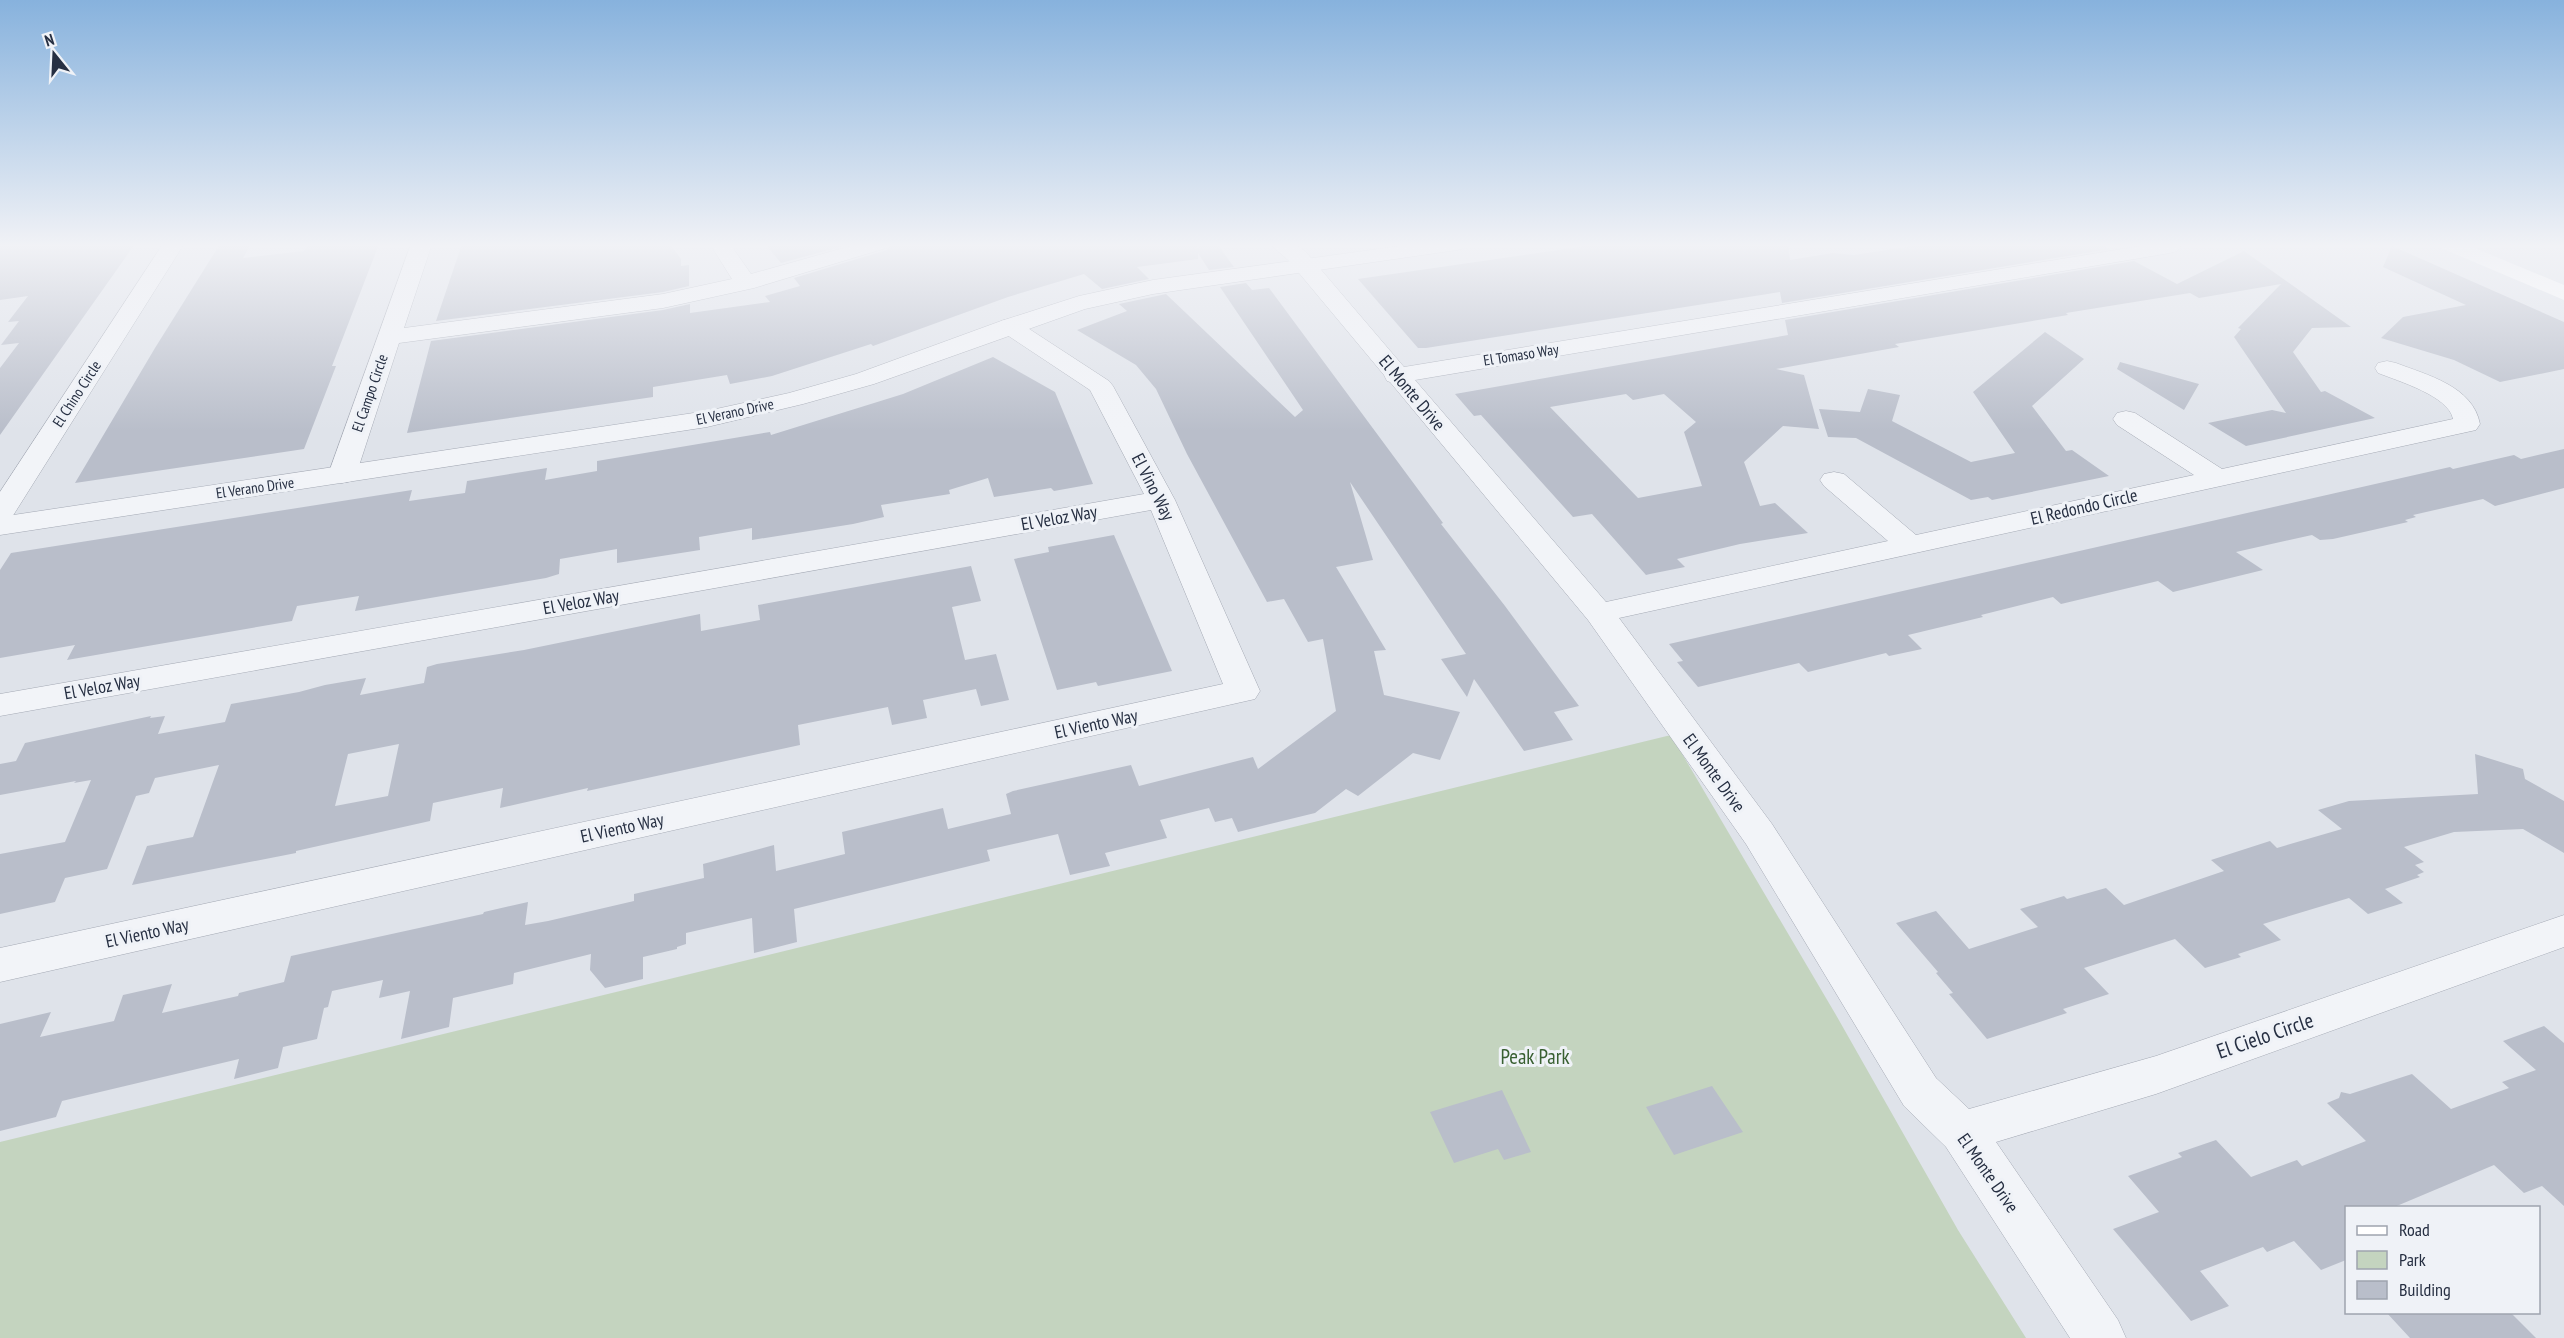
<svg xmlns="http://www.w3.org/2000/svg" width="2564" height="1338" font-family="'PT Sans Narrow',sans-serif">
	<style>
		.green { fill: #c4d4bf }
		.building { fill: #b9beca; fill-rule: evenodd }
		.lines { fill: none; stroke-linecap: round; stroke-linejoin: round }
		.minor-casing { stroke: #a4a9b4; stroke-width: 1 }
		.tertiary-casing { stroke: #a4a9b4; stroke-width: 1 }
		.minor { fill: #f2f4f8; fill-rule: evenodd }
		.tertiary { fill: #f2f4f8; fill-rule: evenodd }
		.secondary { fill: #fff; fill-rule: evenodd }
		.labels { text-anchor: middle; stroke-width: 6; stroke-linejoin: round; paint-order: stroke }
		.far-street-label { font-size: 15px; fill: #262f42; stroke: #eff2f7 }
		.street-label { font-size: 18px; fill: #262f42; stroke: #eff2f7 }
		.near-street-label { font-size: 21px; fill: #262f42; stroke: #eff2f7 }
		.near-park-label { font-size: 21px; fill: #396032; stroke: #eff2f7 }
	</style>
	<rect width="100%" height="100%" fill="#dfe3ea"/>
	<path class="green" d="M 1671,735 L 1836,1015 L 1958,1230 L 2026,1338 L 0,1338 L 0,1142 Z"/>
	<path class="building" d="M 24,244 L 135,244 L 0,435 L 0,368 L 19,343 L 1,345 L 19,321 L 8,322 L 28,296 L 0,300 L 0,246 Z
		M 220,244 L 251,244 L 243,258 L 304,251 L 308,244 L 379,244 L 332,366 L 336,366 L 304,449 L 75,483 L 155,348 Z
		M 462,244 L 670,244 L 681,259 L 681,266 L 689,265 L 689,286 L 663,292 L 436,321 Z
		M 765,244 L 851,244 L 781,263 Z
		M 892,244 L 1197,244 L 1197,248 L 1203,244 L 1217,244 L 1234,267 L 1209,270 L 1198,253 L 1198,259 L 1137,267 L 1149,279 L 1102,289 L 1084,274 L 1008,297 L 873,346 L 871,344 L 772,376 L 730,384 L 727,375 L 653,387 L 653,397 L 407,433 L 431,341 L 663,310 L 690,304 L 690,313 L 770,302 L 765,296 L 800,286 L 794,278 L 887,250 Z
		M 1600,244 L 1788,244 L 1790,260 L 1833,253 L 1854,255 L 1926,244 L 2100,244 L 2110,249 L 1782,303 L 1780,292 L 1426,348 L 1418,348 L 1358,279 Z
		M 2392,246 L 2564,322 L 2564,369 L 2500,382 L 2454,360 L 2381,338 L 2403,317 L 2466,305 L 2383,267 Z
		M 2244,251 L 2351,327 L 2312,328 L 2293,352 L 2321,392 L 2325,391 L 2375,418 L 2246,446 L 2208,423 L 2272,410 L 2286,413 L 2234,337 L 2241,329 L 2238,328 L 2281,284 L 2199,298 L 2190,293 L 2066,313 L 2068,315 L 1895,344 L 1899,347 L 1776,369 L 1804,375 L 1819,429 L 1783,426 L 1744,462 L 1760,506 L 1775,503 L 1808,533 L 1740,544 L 1677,559 L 1685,567 L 1650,574 L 1646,575 L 1592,514 L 1573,517 L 1481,415 L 1474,416 L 1455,394 L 1788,335 L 1785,320 L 2134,261 L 2177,284 ZM 1626,394 L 1633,400 L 1664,394 L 1696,422 L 1684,432 L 1702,486 L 1638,498 L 1550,407 Z
		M 1246,283 L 1252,290 L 1269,288 L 1443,523 L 1441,524 L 1505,606 L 1579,706 L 1554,712 L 1573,740 L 1524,751 L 1474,679 L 1467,697 L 1441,659 L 1466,654 L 1350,482 L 1373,560 L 1336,567 L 1386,650 L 1374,651 L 1384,695 L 1460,712 L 1440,760 L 1413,753 L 1358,796 L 1346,789 L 1315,813 L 1238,832 L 1232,818 L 1215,822 L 1209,808 L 1160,820 L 1167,838 L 1105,853 L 1110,866 L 1070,875 L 1058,834 L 987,850 L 990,861 L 794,909 L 797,942 L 754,953 L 752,918 L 686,933 L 686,944 L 677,947 L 677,949 L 643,957 L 643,979 L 605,988 L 590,970 L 591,954 L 514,973 L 513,984 L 453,998 L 449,1027 L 401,1039 L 410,991 L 379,998 L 383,980 L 332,991 L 328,1007 L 324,1008 L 317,1039 L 283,1047 L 278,1068 L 234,1079 L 239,1059 L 62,1101 L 56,1117 L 0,1131 L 0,1024 L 51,1012 L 40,1037 L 114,1021 L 123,995 L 172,984 L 162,1013 L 238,996 L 239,993 L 284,982 L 291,956 L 483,914 L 484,912 L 528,902 L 525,925 L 548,921 L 634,901 L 634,894 L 704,878 L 703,864 L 774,845 L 776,871 L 845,854 L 842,832 L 943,808 L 948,829 L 1011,814 L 1006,794 L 1013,791 L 1131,765 L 1139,786 L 1253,757 L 1258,769 L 1336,711 L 1323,639 L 1308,642 L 1284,599 L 1267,602 L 1187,454 L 1156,389 L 1136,365 L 1077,330 L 1127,311 L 1119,304 L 1166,294 L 1295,417 L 1303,410 L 1220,287 Z
		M 2045,332 L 2084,359 L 2032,406 L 2066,451 L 2072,450 L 2109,476 L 1992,500 L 1988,497 L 1971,500 L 1856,438 L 1828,437 L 1819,409 L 1860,412 L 1868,389 L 1900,395 L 1892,421 L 1971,462 L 2015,453 L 1973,392 Z
		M 993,357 L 1055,392 L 1093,484 L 1054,491 L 1051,488 L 994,497 L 988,478 L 949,490 L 950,494 L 881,505 L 884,517 L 853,524 L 752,540 L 752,528 L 699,537 L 700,550 L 617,563 L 617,549 L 560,559 L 559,574 L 546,578 L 355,611 L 359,596 L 297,606 L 292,621 L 67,660 L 75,645 L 0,658 L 0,570 L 11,553 L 412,490 L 409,501 L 465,493 L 467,481 L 547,468 L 545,480 L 597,471 L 597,461 L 770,432 L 771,435 L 903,394 Z
		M 2120,362 L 2199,384 L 2184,410 L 2117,369 Z
		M 2564,449 L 2564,488 L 2495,506 L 2483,499 L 2413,515 L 2416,517 L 2405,520 L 2408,522 L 2333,539 L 2320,540 L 2312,535 L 2236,552 L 2263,570 L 2173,592 L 2158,581 L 2061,604 L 2053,597 L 1981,615 L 1983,617 L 1908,635 L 1922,649 L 1889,656 L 1886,653 L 1808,672 L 1799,663 L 1698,687 L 1677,662 L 1683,661 L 1669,644 L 2450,467 L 2453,469 L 2514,455 L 2521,459 Z
		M 1114,535 L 1172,671 L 1098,686 L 1096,682 L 1057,690 L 1014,559 L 1049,552 L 1048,547 Z
		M 971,566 L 981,601 L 952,607 L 965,660 L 996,654 L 1009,700 L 981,706 L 976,689 L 923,700 L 927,718 L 892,725 L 888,707 L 798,725 L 800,745 L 587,791 L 588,788 L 500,808 L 503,788 L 433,803 L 430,821 L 296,851 L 296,853 L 132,885 L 147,846 L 193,837 L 219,765 L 155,778 L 149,793 L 136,796 L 107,869 L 65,878 L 55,902 L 0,914 L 0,854 L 65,842 L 91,780 L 74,783 L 76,781 L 0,795 L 0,764 L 16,761 L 25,743 L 151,716 L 150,718 L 165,716 L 158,734 L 225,722 L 231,704 L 299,692 L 325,685 L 366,678 L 360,695 L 424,683 L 427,667 L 437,664 L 524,650 L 700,614 L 701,631 L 760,620 L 758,605 ZM 399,744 L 388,796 L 335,806 L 348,754 Z
		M 2475,754 L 2523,769 L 2525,779 L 2564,801 L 2564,853 L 2523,829 L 2454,832 L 2404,847 L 2424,862 L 2415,865 L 2424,872 L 2417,875 L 2420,877 L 2385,889 L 2403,903 L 2368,914 L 2349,898 L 2263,924 L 2281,940 L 2238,954 L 2241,957 L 2205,968 L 2175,939 L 2084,968 L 2109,994 L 2063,1009 L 2067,1013 L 1987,1039 L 1949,994 L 1953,993 L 1936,973 L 1938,972 L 1896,923 L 1936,911 L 1969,949 L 2038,927 L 2020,909 L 2064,896 L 2067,899 L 2106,888 L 2124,905 L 2224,871 L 2211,860 L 2270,841 L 2277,848 L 2342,829 L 2318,810 L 2349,801 L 2478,794 Z
		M 2544,1026 L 2564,1043 L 2564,1206 L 2542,1186 L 2524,1193 L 2494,1165 L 2392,1208 L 2346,1208 L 2346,1260 L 2321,1270 L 2294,1241 L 2267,1252 L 2263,1247 L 2200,1271 L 2229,1306 L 2191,1321 L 2113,1229 L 2159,1212 L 2128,1176 L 2182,1157 L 2178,1153 L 2216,1140 L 2251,1177 L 2297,1160 L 2302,1166 L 2366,1141 L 2327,1103 L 2339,1098 L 2341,1092 L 2350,1094 L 2412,1074 L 2451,1109 L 2509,1088 L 2502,1082 L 2536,1070 L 2503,1041 Z
		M 1712,1086 L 1743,1132 L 1674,1155 L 1646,1107 Z
		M 1502,1090 L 1531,1152 L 1504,1160 L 1498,1149 L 1454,1163 L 1430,1112 Z
		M 2386,1312 L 2510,1312 L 2536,1338 L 2410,1338 Z"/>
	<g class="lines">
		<defs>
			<path id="minor" d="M 163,244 L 184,244 L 14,514 L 10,520 L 0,523 L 0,492 Z
				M 411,244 L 432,244 L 404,328 L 663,294 L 732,279 L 710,244 L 730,244 L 751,274 L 858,244 L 890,244 L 886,248 L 754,288 L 663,308 L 399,343 L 356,475 L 352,481 L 342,483 L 332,481 L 328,475 Z
				M 1270,244 L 1294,244 L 1305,251 L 1404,367 L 2153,244 L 2178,244 L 2181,247 L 2177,251 L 2170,253 L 1415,380 L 1606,602 L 1888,541 L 1824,486 L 1820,480 L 1824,474 L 1834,472 L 1844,474 L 1916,535 L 2194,475 L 2117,425 L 2113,419 L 2117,413 L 2126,411 L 2135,413 L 2222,469 L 2453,419 C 2449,396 2398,381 2378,373 L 2375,368 L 2378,363 L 2387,361 L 2396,363 C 2427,375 2473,386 2480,424 L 2476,430 L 1619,618 L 1772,824 L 1936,1078 L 1969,1109 L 2156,1056 L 2564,915 L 2564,947 L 2156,1094 L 1996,1142 L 2118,1320 L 2126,1338 L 2070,1338 L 1946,1147 L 1904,1106 L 1746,844 L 1588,620 L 1390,382 L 1387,381 L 1384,375 L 1289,261 Z
				M 1009,319 L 1017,321 L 1109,381 L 1113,386 L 1175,500 L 1260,691 L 1255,699 L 0,982 L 0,948 L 1223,684 L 1151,510 L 0,716 L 0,694 L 1144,494 L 1090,390 L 1001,331 L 997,326 L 1001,321 Z"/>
			<path id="tertiary" d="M 1415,244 L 1468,244 L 1464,248 L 1457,250 L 1153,294 L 1085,309 L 874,384 L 803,404 L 707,427 L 0,535 L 0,517 L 707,411 L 789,393 L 856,374 L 1001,321 L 1079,296 L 1153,280 Z"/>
		</defs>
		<use href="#minor" class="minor-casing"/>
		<use href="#tertiary" class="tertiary-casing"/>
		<use href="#minor" class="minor"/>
		<use href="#tertiary" class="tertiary"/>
		<path class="secondary" d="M 2437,244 L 2465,244 L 2564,285 L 2564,300 L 2441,248 Z"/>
	</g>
	<linearGradient id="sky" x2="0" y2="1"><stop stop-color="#87b2dd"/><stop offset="0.57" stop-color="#f1f2f6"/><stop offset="1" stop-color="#f1f2f6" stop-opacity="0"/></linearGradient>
	<rect width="2564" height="431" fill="url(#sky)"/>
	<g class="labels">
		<g class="far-street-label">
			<text transform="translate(1521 355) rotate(-9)" y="5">El Tomaso Way</text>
			<text transform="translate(370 393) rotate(-71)" y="5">El Campo Circle</text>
			<text transform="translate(77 394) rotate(-57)" y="5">El Chino Circle</text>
			<text transform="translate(735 412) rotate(-12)" y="5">El Verano Drive</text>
			<text transform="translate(255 488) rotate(-8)" y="5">El Verano Drive</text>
		</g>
		<g class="street-label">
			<text transform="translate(1412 393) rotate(50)" y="6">El Monte Drive</text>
			<text transform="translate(1153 487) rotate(63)" y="6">El Vino Way</text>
			<text transform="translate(2084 507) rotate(-13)" y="6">El Redondo Circle</text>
			<text transform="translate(1059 518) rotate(-10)" y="6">El Veloz Way</text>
			<text transform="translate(581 602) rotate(-10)" y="6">El Veloz Way</text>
			<text transform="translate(102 687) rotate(-10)" y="6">El Veloz Way</text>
			<text transform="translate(1096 724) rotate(-12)" y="6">El Viento Way</text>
			<text transform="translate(1714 773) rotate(54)" y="6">El Monte Drive</text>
			<text transform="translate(622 828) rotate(-12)" y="6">El Viento Way</text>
			<text transform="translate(147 933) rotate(-12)" y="6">El Viento Way</text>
			<text transform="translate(1988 1173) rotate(55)" y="6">El Monte Drive</text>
		</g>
		<g class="near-street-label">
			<text transform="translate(2265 1036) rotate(-19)" y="7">El Cielo Circle</text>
		</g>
		<g class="near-park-label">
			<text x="1535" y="1064">Peak Park</text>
		</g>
	</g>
	<rect x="2345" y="1206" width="195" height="108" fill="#eff2f7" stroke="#9fa4af" stroke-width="1.5"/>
	<rect x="2357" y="1226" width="30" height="9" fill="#ffffff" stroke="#9fa4af" stroke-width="1.5"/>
	<text x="2399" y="1236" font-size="18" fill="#262f42">Road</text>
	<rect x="2357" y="1251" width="30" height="18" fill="#c4d4bf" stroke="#9fa4af" stroke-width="1.5"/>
	<text x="2399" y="1266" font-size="18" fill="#262f42">Park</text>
	<rect x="2357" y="1281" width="30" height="18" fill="#b9beca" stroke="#9fa4af" stroke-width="1.5"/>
	<text x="2399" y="1296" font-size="18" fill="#262f42">Building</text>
	<g transform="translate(54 54) rotate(342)" stroke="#eff2f7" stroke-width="4.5" paint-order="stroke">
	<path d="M0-4.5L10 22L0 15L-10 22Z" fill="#262f42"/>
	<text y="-9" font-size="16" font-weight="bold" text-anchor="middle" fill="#262f42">N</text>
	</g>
</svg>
